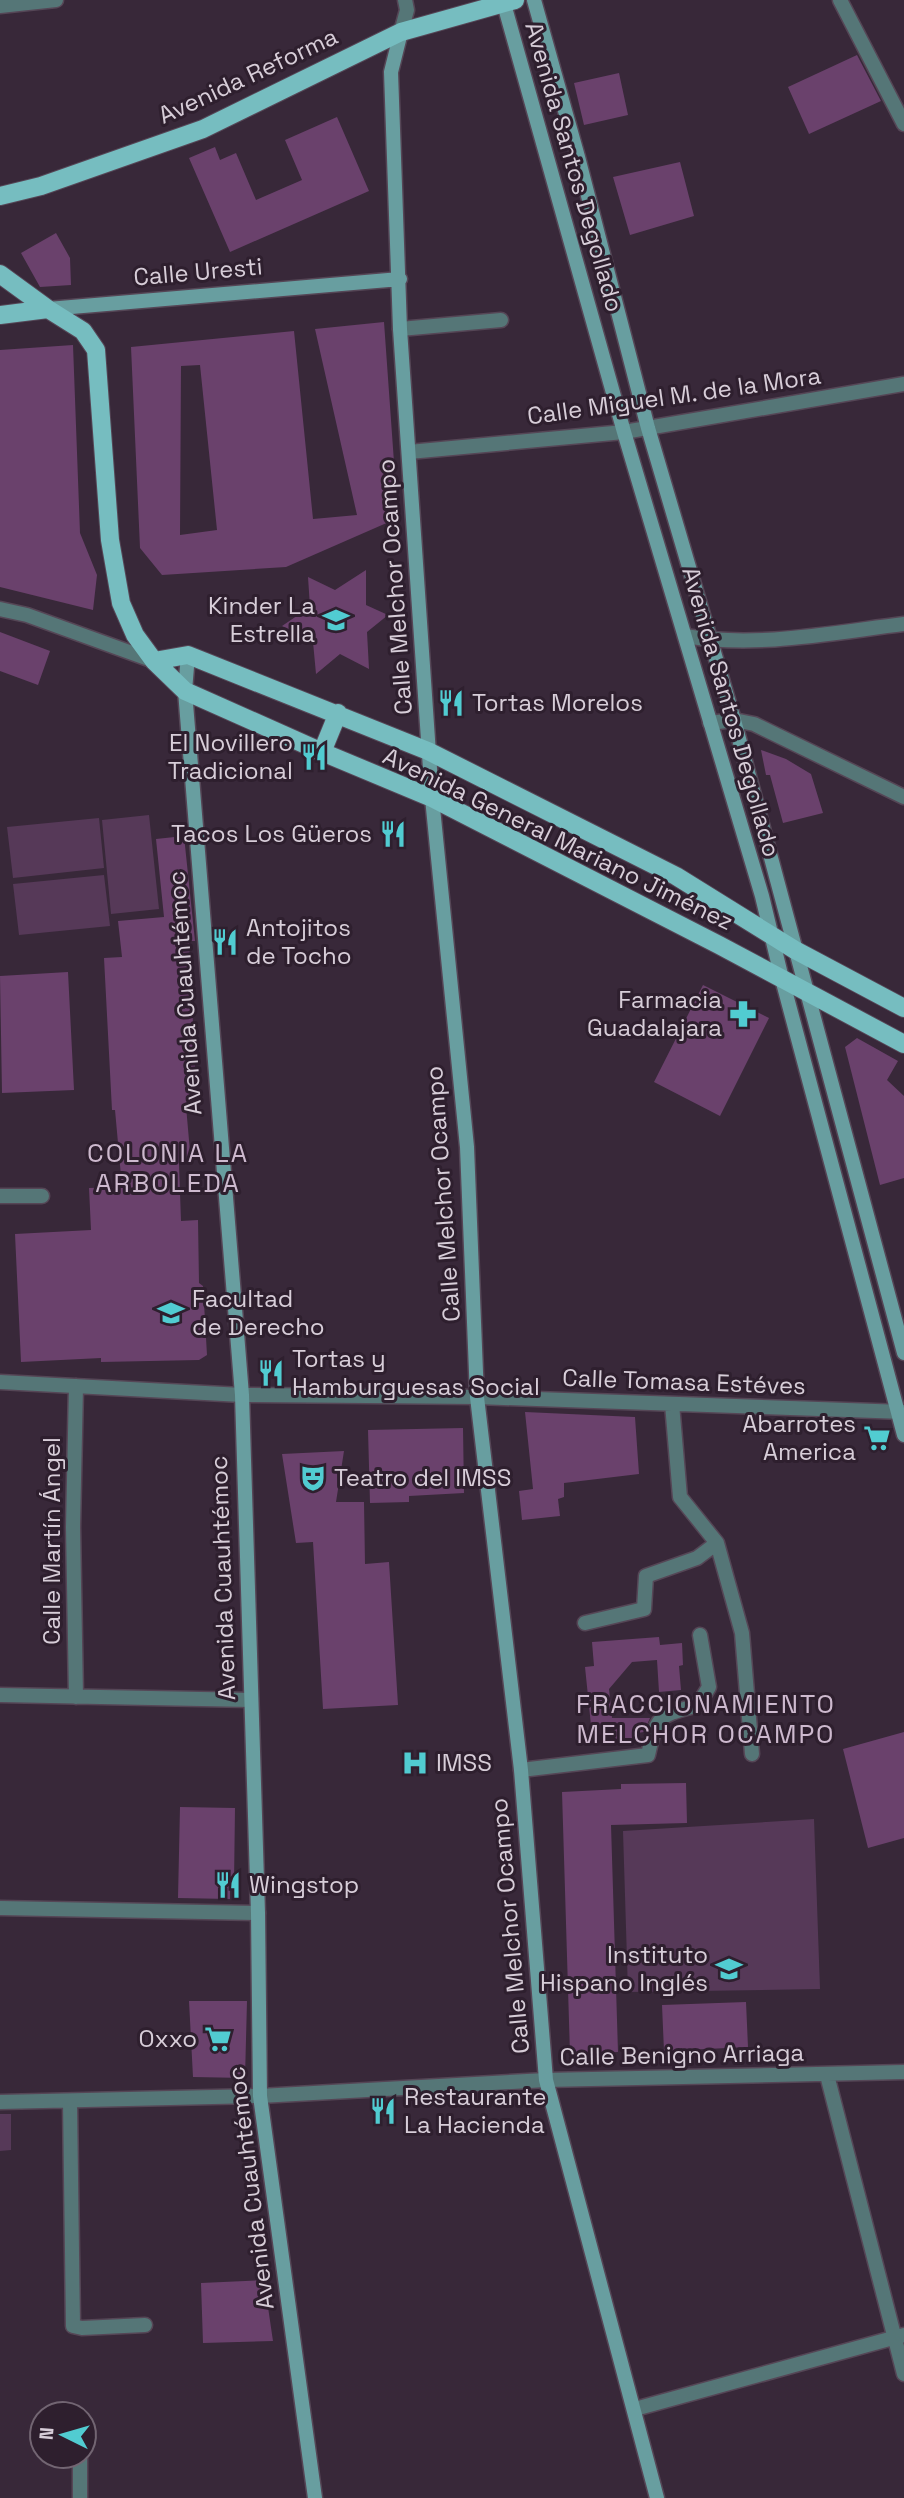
<svg xmlns="http://www.w3.org/2000/svg" width="904" height="2498" font-family="'Space Grotesk',sans-serif">
	<style>
		.green { fill: #563958 }
		.building { fill: #6a416c; fill-rule: evenodd }
		.lines { fill: none; stroke-linecap: round; stroke-linejoin: round }
		.street-casing { stroke: #554656; stroke-width: 17 }
		.secondary-casing { stroke: #554656; stroke-width: 17 }
		.primary-casing { stroke: #554656; stroke-width: 20 }
		.street { stroke: #557677; stroke-width: 14 }
		.secondary { stroke: #689ea0; stroke-width: 14 }
		.primary { stroke: #76bdc0; stroke-width: 18 }
		.labels { text-anchor: middle; stroke-width: 6; stroke-linejoin: round; paint-order: stroke }
		.street-label { font-size: 24px; fill: #d7cdd8; stroke: #2e1f2e }
		.poi-label { font-size: 24px; fill: #d7cdd8; stroke: #2e1f2e; text-anchor: start }
		.neighbourhood-label { font-size: 26px; letter-spacing: 2px; fill: #cdb9ce; stroke: #2e1f2e }
	</style>
	<rect width="100%" height="100%" fill="#382839"/>
	<path class="green" d="M 149,815 L 159,909 L 111,914 L 102,820 Z
		M 99,818 L 104,868 L 13,878 L 7,827 Z
		M 104,875 L 110,926 L 19,935 L 13,884 Z
		M 814,1819 L 820,1989 L 628,1992 L 623,1831 Z
		M 0,2114 L 11,2114 L 11,2150 L 0,2151 Z"/>
	<path class="building" d="M 857,55 L 881,101 L 809,134 L 788,87 Z
		M 619,73 L 628,115 L 584,125 L 574,83 Z
		M 337,117 L 369,191 L 230,252 L 189,158 L 215,147 L 220,160 L 236,153 L 256,200 L 302,180 L 285,140 Z
		M 680,162 L 694,216 L 630,235 L 613,177 Z
		M 56,233 L 70,258 L 71,285 L 40,287 L 21,253 Z
		M 384,322 L 398,518 L 286,567 L 162,575 L 140,548 L 131,347 L 294,331 L 313,519 L 357,515 L 315,329 ZM 200,365 L 217,530 L 180,535 L 181,366 Z
		M 73,345 L 80,533 L 97,575 L 93,610 L 0,587 L 0,350 Z
		M 366,570 L 366,605 L 388,615 L 367,632 L 369,669 L 340,654 L 316,674 L 313,642 L 282,626 L 310,607 L 308,577 L 335,590 Z
		M 0,632 L 50,651 L 38,685 L 0,671 Z
		M 761,750 L 786,759 L 811,774 L 823,813 L 783,823 L 770,775 L 766,775 Z
		M 184,836 L 195,941 L 189,941 L 197,1106 L 186,1106 L 191,1163 L 179,1164 L 181,1221 L 198,1220 L 199,1283 L 203,1286 L 207,1355 L 199,1360 L 101,1362 L 101,1358 L 21,1362 L 15,1234 L 91,1230 L 89,1188 L 122,1187 L 115,1110 L 112,1110 L 104,958 L 122,957 L 118,921 L 164,917 L 156,839 Z
		M 68,972 L 74,1090 L 2,1093 L 0,976 Z
		M 703,985 L 769,1018 L 720,1116 L 654,1082 Z
		M 857,1038 L 898,1061 L 887,1080 L 904,1096 L 904,1178 L 880,1185 L 845,1047 Z
		M 525,1412 L 635,1417 L 639,1474 L 564,1483 L 564,1497 L 558,1499 L 560,1516 L 522,1520 L 519,1491 L 533,1489 Z
		M 463,1428 L 464,1493 L 409,1496 L 409,1502 L 370,1503 L 368,1430 Z
		M 344,1451 L 336,1502 L 364,1502 L 365,1564 L 389,1562 L 398,1705 L 323,1709 L 313,1542 L 296,1543 L 282,1454 Z
		M 659,1637 L 660,1645 L 682,1643 L 683,1665 L 679,1666 L 681,1690 L 659,1692 L 657,1660 L 632,1662 L 609,1689 L 612,1718 L 650,1718 L 644,1732 L 637,1733 L 638,1740 L 616,1742 L 615,1734 L 592,1735 L 585,1667 L 594,1666 L 592,1642 Z
		M 904,1732 L 904,1838 L 868,1848 L 843,1749 Z
		M 686,1783 L 687,1823 L 611,1825 L 618,2052 L 570,2054 L 562,1792 L 621,1789 L 621,1784 Z
		M 180,1807 L 235,1808 L 234,1883 L 230,1882 L 230,1899 L 178,1898 Z
		M 189,2001 L 247,2001 L 245,2078 L 193,2077 Z
		M 746,2002 L 748,2047 L 664,2051 L 662,2005 Z
		M 264,2280 L 273,2341 L 203,2343 L 201,2283 Z"/>
	<g class="lines">
		<defs>
			<path id="street" d="M 840,0 L 904,124
				M 0,6 L 56,0
				M 401,32 L 407,10 L 405,0
				M 400,329 L 501,320
				M 409,452 L 624,432 L 904,384
				M 0,609 L 27,615 L 154,661
				M 685,636 C 758,648 831,633 904,624
				M 710,723 L 734,720 L 754,724 L 904,797
				M 0,1196 L 42,1196
				M 0,1382 L 242,1395 L 477,1397 L 904,1412
				M 76,1386 L 73,1527 L 76,1697
				M 672,1404 L 680,1497 L 717,1543 L 742,1633 L 752,1754
				M 585,1623 L 644,1609 L 646,1576 L 697,1558 L 717,1543
				M 0,1695 L 251,1700
				M 521,1770 L 648,1755 C 657,1714 659,1716 698,1705 L 709,1687 L 700,1635
				M 0,1908 L 258,1913
				M 827,2075 L 904,2374
				M 0,2102 L 260,2096 L 546,2080 L 904,2072
				M 70,2102 L 73,2326 L 82,2328 L 145,2325
				M 635,2409 L 904,2335
				M 80,2498 L 80,2456"/>
			<path id="secondary" d="M 534,0 L 578,157 L 648,428 L 734,720 L 904,1353
				M 504,4 L 624,432 L 762,896 L 782,979 L 904,1435
				M 401,32 L 391,72 L 400,329 L 432,798 L 467,1147 L 477,1397 L 521,1770 L 546,2080 L 657,2498
				M 48,309 L 400,279
				M 188,655 L 185,691 L 242,1395 L 258,1913 L 260,2096 L 315,2498"/>
			<path id="primary" d="M 0,196 L 41,186 L 203,129 L 401,32 L 515,0
				M 0,274 L 48,309 L 83,331 L 96,350 L 110,540 L 121,603 L 135,635 L 154,661 L 185,691 L 322,752 L 432,798 L 719,945 L 904,1044
				M 0,315 L 48,309
				M 154,661 L 188,655 L 428,751 L 676,876 L 795,950 L 904,1008
				M 322,752 L 338,713"/>
		</defs>
		<use href="#street" class="street-casing"/>
		<use href="#secondary" class="secondary-casing"/>
		<use href="#primary" class="primary-casing"/>
		<use href="#street" class="street"/>
		<use href="#secondary" class="secondary"/>
		<use href="#primary" class="primary"/>
	</g>
	<defs>
		<symbol id="school-bare" viewBox="-9 -9 18 18"><path d="M0-5L7-2L0 1L-7-2ZM-4 1L0 2.5L4 1V4Q0 6-4 4Z" fill="#51ccd1" stroke="#2e1f2e" stroke-width="2.5" paint-order="stroke"/></symbol>
		<symbol id="restaurant-bare" viewBox="-9 -9 18 18"><path d="M-5-6h1v4h1v-4h1v4h1v-4h1v5L-1.5 .5V6h-2V.5L-5-1ZM5-6V6H3V1.5H1.5Q1.5-4 5-6Z" fill="#51ccd1" stroke="#2e1f2e" stroke-width="2.5" paint-order="stroke"/></symbol>
		<symbol id="pharmacy-bare" viewBox="-9 -9 18 18"><path d="M-2-6h4v4h4v4h-4v4h-4v-4h-4v-4h4Z" fill="#51ccd1" stroke="#2e1f2e" stroke-width="2.5" paint-order="stroke"/></symbol>
		<symbol id="university-bare" viewBox="-9 -9 18 18"><path d="M0-5L7-2L0 1L-7-2ZM-4 1L0 2.5L4 1V4Q0 6-4 4Z" fill="#51ccd1" stroke="#2e1f2e" stroke-width="2.5" paint-order="stroke"/></symbol>
		<symbol id="supermarket-bare" viewBox="-9 -9 18 18"><path d="M-6-5.5h2.5l.6 2H6L4.5 2H-2.5L-4.4-4H-6ZM-1.5 3.2a1.3 1.3 0 1 0 .1 0ZM3 3.2a1.3 1.3 0 1 0 .1 0Z" fill="#51ccd1" stroke="#2e1f2e" stroke-width="2.5" paint-order="stroke"/></symbol>
		<symbol id="theatre-bare" viewBox="-9 -9 18 18"><path d="M-5-5.5Q0-4 5-5.5V0Q5 5 0 6Q-5 5-5 0ZM-3.3-2.5H-1v1.5H-3.3ZM1-2.5H3.3v1.5H1ZM-2.8 1Q0 5.5 2.8 1Z" fill="#51ccd1" stroke="#2e1f2e" stroke-width="2.5" paint-order="stroke"/></symbol>
		<symbol id="hospital-bare" viewBox="-9 -9 18 18"><path d="M-5-5h3v3.5h4V-5h3V5h-3V1.5h-4V5h-3Z" fill="#51ccd1" stroke="#2e1f2e" stroke-width="2.5" paint-order="stroke"/></symbol>
	</defs>
	<g fill-rule="evenodd">
		<use href="#school-bare" x="317" y="601" width="38" height="38"/>
		<use href="#restaurant-bare" x="432" y="684" width="38" height="38"/>
		<use href="#restaurant-bare" x="295" y="738" width="38" height="38"/>
		<use href="#restaurant-bare" x="374" y="815" width="38" height="38"/>
		<use href="#restaurant-bare" x="206" y="923" width="38" height="38"/>
		<use href="#pharmacy-bare" x="724" y="995" width="38" height="38"/>
		<use href="#university-bare" x="152" y="1294" width="38" height="38"/>
		<use href="#restaurant-bare" x="252" y="1354" width="38" height="38"/>
		<use href="#supermarket-bare" x="858" y="1419" width="38" height="38"/>
		<use href="#theatre-bare" x="294" y="1459" width="38" height="38"/>
		<use href="#hospital-bare" x="396" y="1744" width="38" height="38"/>
		<use href="#restaurant-bare" x="209" y="1866" width="38" height="38"/>
		<use href="#school-bare" x="710" y="1950" width="38" height="38"/>
		<use href="#supermarket-bare" x="199" y="2020" width="38" height="38"/>
		<use href="#restaurant-bare" x="364" y="2092" width="38" height="38"/>
	</g>
	<g class="labels">
		<g class="street-label">
			<text transform="translate(248 76) rotate(-25)" y="8">Avenida Reforma</text>
			<text transform="translate(574 167) rotate(74)" y="8">Avenida Santos Degollado</text>
			<text transform="translate(198 272) rotate(-5)" y="8">Calle Uresti</text>
			<text transform="translate(674 396) rotate(-8)" y="8">Calle Miguel M. de la Mora</text>
			<text transform="translate(395 587) rotate(-94)" y="8">Calle Melchor Ocampo</text>
			<text transform="translate(731 712) rotate(74)" y="8">Avenida Santos Degollado</text>
			<text transform="translate(558 839) rotate(26)" y="8">Avenida General Mariano Jiménez</text>
			<text transform="translate(185 993) rotate(-94)" y="8">Avenida Cuauhtémoc</text>
			<text transform="translate(443 1194) rotate(-94)" y="8">Calle Melchor Ocampo</text>
			<text transform="translate(684 1382) rotate(2)" y="8">Calle Tomasa Estéves</text>
			<text transform="translate(52 1541) rotate(-90)" y="8">Calle Martín Ángel</text>
			<text transform="translate(223 1578) rotate(-92)" y="8">Avenida Cuauhtémoc</text>
			<text transform="translate(510 1926) rotate(-95)" y="8">Calle Melchor Ocampo</text>
			<text transform="translate(682 2055) rotate(-1)" y="8">Calle Benigno Arriaga</text>
			<text transform="translate(251 2188) rotate(-97)" y="8">Avenida Cuauhtémoc</text>
		</g>
		<g class="poi-label">
			<text x="315" y="614" text-anchor="end">Kinder La<tspan x="315" dy="28">Estrella</tspan></text>
			<text x="472" y="711">Tortas Morelos</text>
			<text x="293" y="751" text-anchor="end">El Novillero<tspan x="293" dy="28">Tradicional</tspan></text>
			<text x="372" y="842" text-anchor="end">Tacos Los Güeros</text>
			<text x="246" y="936">Antojitos<tspan x="246" dy="28">de Tocho</tspan></text>
			<text x="722" y="1008" text-anchor="end">Farmacia<tspan x="722" dy="28">Guadalajara</tspan></text>
			<text x="192" y="1307">Facultad<tspan x="192" dy="28">de Derecho</tspan></text>
			<text x="292" y="1367">Tortas y<tspan x="292" dy="28">Hamburguesas Social</tspan></text>
			<text x="856" y="1432" text-anchor="end">Abarrotes<tspan x="856" dy="28">America</tspan></text>
			<text x="334" y="1486">Teatro del IMSS</text>
			<text x="436" y="1771">IMSS</text>
			<text x="249" y="1893">Wingstop</text>
			<text x="708" y="1963" text-anchor="end">Instituto<tspan x="708" dy="28">Hispano Inglés</tspan></text>
			<text x="197" y="2047" text-anchor="end">Oxxo</text>
			<text x="404" y="2105">Restaurante<tspan x="404" dy="28">La Hacienda</tspan></text>
		</g>
		<g class="neighbourhood-label">
			<text x="168" y="1162">COLONIA LA<tspan x="168" dy="30">ARBOLEDA</tspan></text>
			<text x="706" y="1713">FRACCIONAMIENTO<tspan x="706" dy="30">MELCHOR OCAMPO</tspan></text>
		</g>
	</g>
	<g transform="translate(63 2435) rotate(275)"><circle r="33" fill="#2e1f2e" stroke="#726572" stroke-width="2"/>
	<path d="M0-5L12 26L0 18L-12 26Z" fill="#51ccd1"/>
	<text y="-10" font-size="19" font-weight="bold" text-anchor="middle" fill="#d7cdd8">N</text>
	</g>
</svg>
